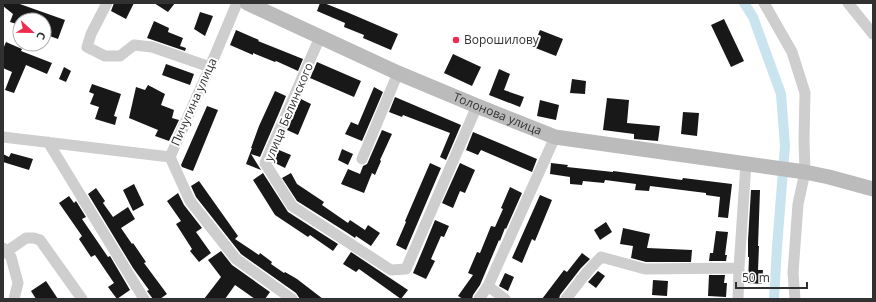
<svg xmlns="http://www.w3.org/2000/svg" width="876" height="302" font-family="'Open Sans',sans-serif">
	<style>
		.lines { fill: none; stroke-linecap: round; stroke-linejoin: round }
		.canal { stroke: #cae4ef; stroke-width: 10 }
		.building { fill: #181818 }
		.minor { stroke: #cecece; stroke-width: 11 }
		.secondary { stroke: #bbb; stroke-width: 15 }
		.poi-dot { fill: #ef2b4d; stroke: #fff; stroke-width: 1.5 }
		.labels { text-anchor: middle; stroke-width: 4; stroke-linejoin: round; paint-order: stroke }
		.poi-label { font-size: 12px; fill: #313131; stroke: #fff; text-anchor: start }
		.street-label { font-size: 12px; fill: #313131; stroke: #fff }
	</style>
	<rect width="100%" height="100%" fill="#fff"/>
	<g class="lines">
		<path class="canal" d="M 744,3 L 753,17 L 781,94 L 785,146 L 777,247 L 774,299"/>
	</g>
	<path class="building" d="M 3,3 L 17,3 L 65,20 L 58,39 L 44,34 L 44,20 L 20,20 L 20,25 L 10,22 L 13,14 L 3,6 Z
		M 114,3 L 134,3 L 126,19 L 111,11 Z
		M 154,3 L 175,3 L 168,12 Z
		M 320,3 L 324,3 L 349,13 L 398,34 L 391,50 L 363,38 L 364,35 L 344,27 L 345,23 L 317,11 Z
		M 200,12 L 213,16 L 205,36 L 194,29 Z
		M 724,19 L 744,61 L 731,67 L 711,25 Z
		M 154,21 L 169,28 L 168,32 L 183,38 L 180,46 L 186,48 L 185,51 L 147,38 Z
		M 236,30 L 259,40 L 258,41 L 303,59 L 298,71 L 276,61 L 275,62 L 253,53 L 253,55 L 230,45 Z
		M 540,30 L 563,39 L 556,56 L 533,47 Z
		M 6,42 L 22,49 L 21,51 L 52,63 L 47,74 L 26,65 L 14,93 L 5,90 L 12,72 L 3,68 L 3,49 Z
		M 453,54 L 481,67 L 472,86 L 444,73 Z
		M 317,62 L 361,81 L 354,97 L 310,78 Z
		M 166,64 L 194,74 L 190,85 L 162,75 Z
		M 64,67 L 71,71 L 66,82 L 59,79 Z
		M 499,69 L 510,74 L 504,90 L 524,97 L 520,107 L 489,95 Z
		M 572,79 L 586,81 L 585,94 L 570,93 Z
		M 92,84 L 121,94 L 114,116 L 117,117 L 115,125 L 95,119 L 99,107 L 90,104 L 94,94 L 89,92 Z
		M 148,85 L 165,94 L 161,105 L 174,110 L 172,118 L 179,120 L 169,141 L 155,136 L 158,130 L 129,118 L 136,87 L 145,90 Z
		M 374,87 L 383,92 L 362,141 L 345,134 L 351,122 L 358,125 Z
		M 275,91 L 286,96 L 279,113 L 260,157 L 251,154 L 261,170 L 246,164 L 252,148 L 251,148 L 259,126 Z
		M 395,97 L 461,125 L 446,160 L 440,157 L 450,133 L 403,115 L 402,117 L 389,112 Z
		M 607,98 L 629,100 L 627,123 L 660,126 L 658,141 L 634,139 L 634,134 L 603,130 Z
		M 301,99 L 311,104 L 298,135 L 287,130 Z
		M 540,100 L 559,105 L 556,120 L 537,116 Z
		M 207,106 L 218,110 L 193,171 L 182,167 L 181,165 Z
		M 683,112 L 699,113 L 697,136 L 681,134 Z
		M 382,130 L 392,134 L 380,160 L 381,161 L 375,175 L 372,173 L 364,193 L 341,184 L 348,169 L 360,174 L 363,166 L 367,164 L 368,162 Z
		M 473,132 L 537,159 L 532,172 L 481,150 L 478,155 L 466,150 Z
		M 342,149 L 353,154 L 348,165 L 338,160 Z
		M 279,150 L 291,155 L 285,168 L 273,162 Z
		M 11,153 L 33,159 L 29,170 L 3,162 L 3,154 L 9,157 Z
		M 430,163 L 441,168 L 406,250 L 396,245 L 406,222 L 405,221 Z
		M 460,163 L 475,170 L 465,193 L 460,191 L 453,208 L 442,203 Z
		M 551,163 L 568,165 L 567,167 L 613,172 L 613,171 L 682,180 L 683,178 L 732,184 L 728,218 L 718,217 L 720,197 L 706,195 L 706,193 L 650,186 L 649,191 L 635,190 L 636,184 L 605,180 L 604,183 L 583,181 L 582,185 L 570,184 L 570,177 L 550,174 Z
		M 263,173 L 288,212 L 338,244 L 333,251 L 310,235 L 308,237 L 275,215 L 253,180 Z
		M 291,173 L 297,184 L 324,202 L 322,205 L 348,223 L 350,220 L 365,230 L 368,225 L 380,233 L 371,246 L 356,236 L 355,238 L 346,232 L 297,201 L 282,178 Z
		M 199,181 L 238,236 L 235,239 L 259,255 L 260,253 L 272,262 L 271,264 L 284,273 L 285,272 L 297,279 L 323,299 L 300,299 L 296,293 L 241,254 L 196,197 L 191,186 Z
		M 134,184 L 144,205 L 133,211 L 123,190 Z
		M 510,187 L 522,193 L 506,229 L 505,228 L 500,241 L 499,240 L 480,285 L 473,295 L 472,299 L 463,299 L 458,296 L 473,275 L 468,273 L 477,252 L 480,253 L 491,226 L 495,227 L 503,209 L 501,208 Z
		M 96,188 L 105,201 L 103,203 L 113,217 L 128,207 L 135,219 L 121,228 L 132,244 L 133,243 L 146,262 L 144,263 L 167,294 L 160,299 L 153,299 L 147,291 L 149,290 L 133,268 L 88,194 Z
		M 751,190 L 760,190 L 758,246 L 759,246 L 758,270 L 763,270 L 762,284 L 748,283 L 749,257 L 748,257 L 748,240 Z
		M 178,193 L 184,205 L 202,228 L 196,232 L 211,253 L 199,262 L 190,251 L 192,249 L 176,224 L 181,221 L 167,201 Z
		M 540,195 L 552,200 L 535,241 L 532,239 L 522,263 L 512,258 Z
		M 69,196 L 74,203 L 76,201 L 86,217 L 82,219 L 108,257 L 110,256 L 130,290 L 117,299 L 108,287 L 114,283 L 95,255 L 91,257 L 79,239 L 82,236 L 59,203 Z
		M 435,220 L 449,226 L 444,237 L 441,236 L 431,259 L 435,261 L 426,279 L 413,273 L 424,247 Z
		M 606,222 L 612,232 L 600,240 L 594,230 Z
		M 623,228 L 650,234 L 647,248 L 692,250 L 691,262 L 646,262 L 631,258 L 633,246 L 620,244 Z
		M 716,231 L 728,232 L 725,255 L 727,255 L 726,261 L 709,261 L 710,253 L 713,253 Z
		M 221,251 L 232,265 L 270,292 L 265,299 L 255,299 L 235,285 L 225,299 L 204,299 L 221,277 L 208,260 Z
		M 351,252 L 408,290 L 401,299 L 359,269 L 356,272 L 343,264 Z
		M 582,253 L 590,259 L 581,268 L 560,295 L 559,299 L 542,299 L 564,270 L 567,272 Z
		M 598,271 L 605,276 L 596,288 L 588,282 Z
		M 505,273 L 514,277 L 508,291 L 499,286 Z
		M 709,275 L 725,275 L 724,283 L 727,283 L 726,297 L 708,296 Z
		M 653,280 L 668,281 L 667,296 L 652,295 Z
		M 46,281 L 58,299 L 36,299 L 31,291 Z"/>
	<g class="lines">
		<path class="minor" d="M 107,3 L 91,34 L 87,47 L 105,56 L 120,56 L 134,45 L 152,47 L 210,67
			M 764,3 L 792,52 L 805,93 L 804,141 L 805,172 L 798,204 L 793,273 L 795,299
			M 848,3 L 873,34
			M 320,37 L 265,163 L 292,206 L 391,270 L 406,269 L 477,106
			M 3,137 L 170,157
			M 48,142 L 144,299
			M 170,157 L 190,201 L 236,259 L 292,299
			M 170,157 L 210,67 L 237,3
			M 362,159 L 398,73
			M 3,248 L 11,257 L 18,283 L 14,299
			M 6,252 L 26,238 L 34,238 L 40,240 L 82,299
			M 488,286 L 505,299
			M 479,299 L 488,286 L 555,137
			M 566,299 L 587,272 L 601,257 L 645,269 L 739,268
			M 738,299 L 739,268 L 746,163"/>
		<path class="secondary" id="s1" d="M 247,3 L 398,73 L 477,106 L 555,137 L 805,172 L 829,177 L 873,189"/>
	</g>
	<circle class="poi-dot" cx="456" cy="40" r="4"/>
	<g class="labels">
		<g class="poi-label">
			<text x="464" y="44">Ворошилову</text>
		</g>
		<g class="street-label">
			<text transform="translate(194 102) rotate(-66)" y="4">Пичугина улица</text>
			<text transform="translate(289 112) rotate(-67)" y="4">улица Белинского</text>
			<text dy="4" stroke="none"><textPath href="#s1" startOffset="274">Толонова улица</textPath></text>
		</g>
	</g>
	<rect width="876" height="302" fill="none" stroke="#313131" stroke-width="8"/>
	<g transform="translate(32 32) rotate(112)"><circle r="19" fill="#ffffff" stroke="#adadad"/>
	<path d="M0-3L7 15L0 10L-7 15Z" fill="#ef2b4d"/>
	<text y="-6" font-size="11" font-weight="bold" text-anchor="middle" fill="#313131">С</text>
	</g>
	<path d="M736 282v6h71v-6" fill="none" stroke="#313131" stroke-width="2"/>
	<text x="742" y="282" font-size="12" fill="#313131" stroke="#ffffff" stroke-width="3" paint-order="stroke">50 m</text>
</svg>
